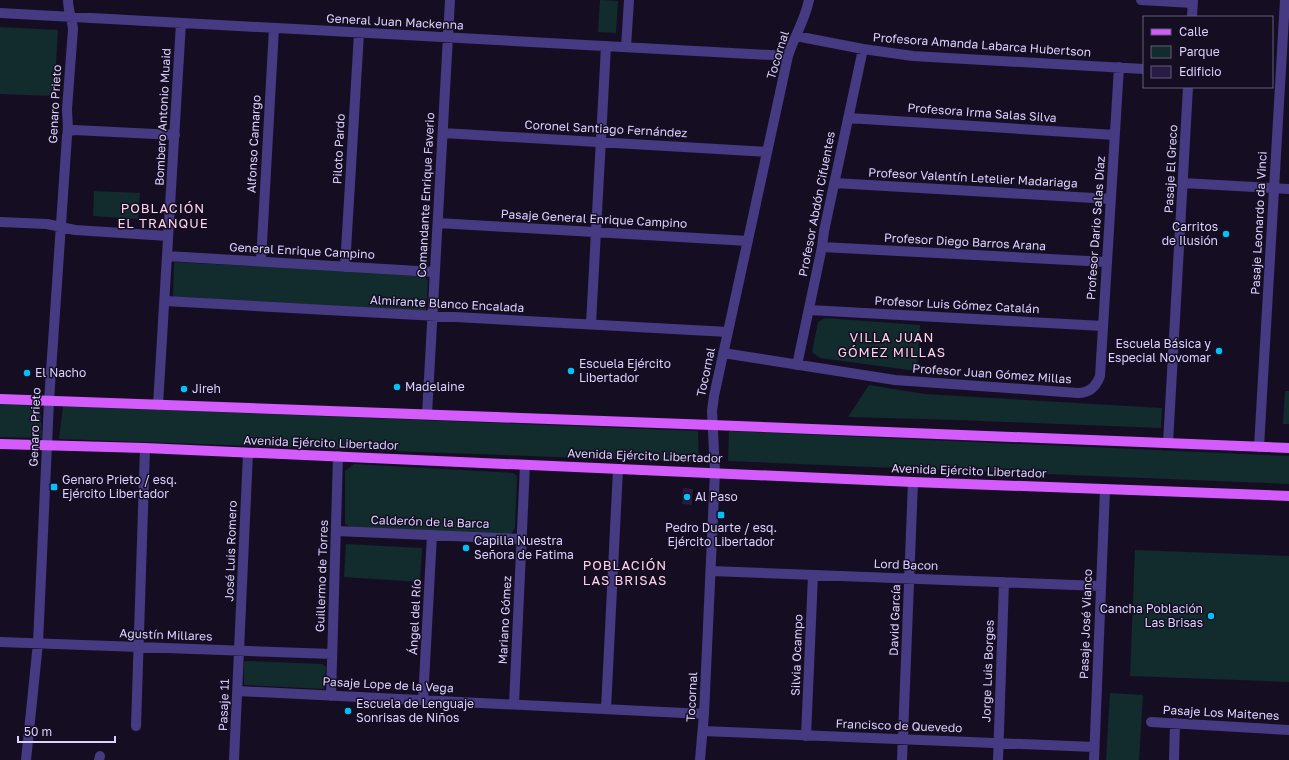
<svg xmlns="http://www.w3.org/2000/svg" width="1289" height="760" font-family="'Golos Text',sans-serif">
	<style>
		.green { fill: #122b2d }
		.shadow { fill: #0007 }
		.building { fill: #281b44 }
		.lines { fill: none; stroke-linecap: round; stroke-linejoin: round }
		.minor { stroke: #463a82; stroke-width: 10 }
		.major { stroke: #d45bfc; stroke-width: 10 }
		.poi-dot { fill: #04c0f8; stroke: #150e23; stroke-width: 1.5 }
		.labels { text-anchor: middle; stroke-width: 3; stroke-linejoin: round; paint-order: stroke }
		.street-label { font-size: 12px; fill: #dcd2fe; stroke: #150e23 }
		.poi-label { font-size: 12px; fill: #dcd2fe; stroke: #150e23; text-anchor: start }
		.neighbourhood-label { font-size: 13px; letter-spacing: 1px; fill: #fed4e9; stroke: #150e23 }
	</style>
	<rect width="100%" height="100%" fill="#150e23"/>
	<path class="green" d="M 600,0 L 618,1 L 616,33 L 598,32 Z
		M 0,27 L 58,30 L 54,96 L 0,94 Z
		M 94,191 L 140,193 L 138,219 L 93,216 Z
		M 174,262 L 424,275 L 428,281 L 426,311 L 173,297 Z
		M 825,318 L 920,325 L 917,371 L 820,358 L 812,352 L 818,322 Z
		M 869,385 L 925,394 L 1162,408 L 1161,428 L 957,420 L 848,417 Z
		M 1285,391 L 1289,391 L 1289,424 L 1283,424 Z
		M 0,404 L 40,406 L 42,438 L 0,437 Z
		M 63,406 L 698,431 L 699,462 L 59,439 Z
		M 729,431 L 1289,456 L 1289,484 L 728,461 Z
		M 354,464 L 513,473 L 517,476 L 515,528 L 511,534 L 351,528 L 345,524 L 345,471 Z
		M 346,544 L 422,548 L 420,582 L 344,577 Z
		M 1135,550 L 1289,556 L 1289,682 L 1130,676 Z
		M 248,661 L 322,664 L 326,667 L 324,689 L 244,685 L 244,662 Z
		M 1110,693 L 1143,695 L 1139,760 L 1106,760 Z"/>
	<path class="shadow" d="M 693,490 L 695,491 L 694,505 L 683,504 Z"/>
	<path class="building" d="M 683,488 L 693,489 L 692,505 L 682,504 Z"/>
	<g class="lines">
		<path class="minor" d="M 1141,0 L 1193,3
			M 0,13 L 788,56
			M 1192,17 L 1193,0
			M 796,36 L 863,49 L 913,56 L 1144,69
			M 626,47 L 629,0
			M 848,118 L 1115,135
			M 69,131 L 74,130 L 175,135
			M 443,133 L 767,152
			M 834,183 L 1111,199
			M 1183,183 L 1289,189
			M 0,222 L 47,224 L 75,230 L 168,236
			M 438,223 L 748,241
			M 822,247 L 1107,262
			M 167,256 L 435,272
			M 261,261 L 274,28
			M 345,267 L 359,33
			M 165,301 L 728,332
			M 809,310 L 1103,326
			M 591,324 L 606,46
			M 723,353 L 895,380 L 1078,393 C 1089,393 1096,387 1100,376 L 1119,67
			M 797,365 L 822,247 L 824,231 L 863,49
			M 158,405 L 181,23
			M 427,414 L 450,0
			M 1168,443 L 1188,87
			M 1259,447 L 1285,0
			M 336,531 L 522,539
			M 711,571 L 1101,586
			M 0,642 L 332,654
			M 238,691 L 704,714
			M 331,696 L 338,456
			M 423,700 L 432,535
			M 514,704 L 525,465
			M 606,709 L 618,469
			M 1151,722 L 1289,730
			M 136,726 L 145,448
			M 703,731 L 1094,747
			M 806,736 L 813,575
			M 26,760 L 38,643 L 49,401 L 67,136 C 69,127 67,118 67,109 L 73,29 C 72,19 68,10 68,0
			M 99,760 L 100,756
			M 234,760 L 248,453
			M 700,760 L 704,714 L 715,472 L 712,411 L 714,396 L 788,56 C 794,37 805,20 809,0
			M 902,760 L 913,482
			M 998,760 L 1004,582
			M 1094,760 L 1105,489
			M 1174,760 L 1175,723"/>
		<path class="major" d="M 0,399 L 712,425 L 1289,448
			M 0,444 L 145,448 L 913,482 L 1289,496"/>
	</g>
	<g class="poi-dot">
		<circle cx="1226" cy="234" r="4"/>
		<circle cx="1219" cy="351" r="4"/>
		<circle cx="571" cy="371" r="4"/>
		<circle cx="27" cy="373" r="4"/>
		<circle cx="397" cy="387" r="4"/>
		<circle cx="184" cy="389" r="4"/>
		<rect x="50" y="483" width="8" height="8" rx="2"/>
		<circle cx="687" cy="497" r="4"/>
		<rect x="717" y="511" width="8" height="8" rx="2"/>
		<circle cx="466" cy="548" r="4"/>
		<circle cx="1211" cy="616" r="4"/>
		<circle cx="348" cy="711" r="4"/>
	</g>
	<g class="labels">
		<g class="street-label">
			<text transform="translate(395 22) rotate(3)" y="4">General Juan Mackenna</text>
			<text transform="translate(982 45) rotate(4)" y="4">Profesora Amanda Labarca Hubertson</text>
			<text transform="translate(778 55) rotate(-73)" y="4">Tocornal</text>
			<text transform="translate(55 104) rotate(-87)" y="4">Genaro Prieto</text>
			<text transform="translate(982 113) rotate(4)" y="4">Profesora Irma Salas Silva</text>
			<text transform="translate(163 117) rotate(-87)" y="4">Bombero Antonio Muaid</text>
			<text transform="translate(606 129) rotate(3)" y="4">Coronel Santiago Fernández</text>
			<text transform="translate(254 144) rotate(-87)" y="4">Alfonso Camargo</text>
			<text transform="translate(339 149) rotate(-87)" y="4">Piloto Pardo</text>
			<text transform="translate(1171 169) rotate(-87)" y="4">Pasaje El Greco</text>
			<text transform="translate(973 178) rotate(3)" y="4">Profesor Valentín Letelier Madariaga</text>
			<text transform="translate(426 195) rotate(-87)" y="4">Comandante Enrique Faverio</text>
			<text transform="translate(817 204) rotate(-79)" y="4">Profesor Abdón Cifuentes</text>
			<text transform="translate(594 219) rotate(3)" y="4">Pasaje General Enrique Campino</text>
			<text transform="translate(1259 223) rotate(-87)" y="4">Pasaje Leonardo da Vinci</text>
			<text transform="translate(1096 228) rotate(-86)" y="4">Profesor Dario Salas Díaz</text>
			<text transform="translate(965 242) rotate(3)" y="4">Profesor Diego Barros Arana</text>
			<text transform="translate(302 251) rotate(3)" y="4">General Enrique Campino</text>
			<text transform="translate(447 304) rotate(3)" y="4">Almirante Blanco Encalada</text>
			<text transform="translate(957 305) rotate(3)" y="4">Profesor Luis Gómez Catalán</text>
			<text transform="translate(706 372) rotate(-78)" y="4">Tocornal</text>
			<text transform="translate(992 374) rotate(4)" y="4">Profesor Juan Gómez Millas</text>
			<text transform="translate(35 427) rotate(-88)" y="4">Genaro Prieto</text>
			<text transform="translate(321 443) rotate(2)" y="4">Avenida Ejército Libertador</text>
			<text transform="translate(645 456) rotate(2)" y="4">Avenida Ejército Libertador</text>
			<text transform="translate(969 471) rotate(2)" y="4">Avenida Ejército Libertador</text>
			<text transform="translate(430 522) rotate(2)" y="4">Calderón de la Barca</text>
			<text transform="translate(231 551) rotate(-88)" y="4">José Luis Romero</text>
			<text transform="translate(906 565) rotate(2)" y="4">Lord Bacon</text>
			<text transform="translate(322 576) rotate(-88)" y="4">Guillermo de Torres</text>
			<text transform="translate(415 617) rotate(-87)" y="4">Ángel del Río</text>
			<text transform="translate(505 620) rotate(-87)" y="4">Mariano Gómez</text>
			<text transform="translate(895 620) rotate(-88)" y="4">David García</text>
			<text transform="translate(1086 624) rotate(-88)" y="4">Pasaje José Vianco</text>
			<text transform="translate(166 635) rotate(2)" y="4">Agustín Millares</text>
			<text transform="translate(797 655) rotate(-88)" y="4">Silvia Ocampo</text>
			<text transform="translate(988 671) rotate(-88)" y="4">Jorge Luis Borges</text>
			<text transform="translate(388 685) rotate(3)" y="4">Pasaje Lope de la Vega</text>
			<text transform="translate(692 697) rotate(-87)" y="4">Tocornal</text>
			<text transform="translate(224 705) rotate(-88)" y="4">Pasaje 11</text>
			<text transform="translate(1221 713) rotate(3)" y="4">Pasaje Los Maitenes</text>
			<text transform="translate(899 726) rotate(2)" y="4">Francisco de Quevedo</text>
		</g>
		<g class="poi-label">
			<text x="1218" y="231" text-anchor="end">Carritos<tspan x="1218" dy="14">de Ilusión</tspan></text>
			<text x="1211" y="348" text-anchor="end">Escuela Básica y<tspan x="1211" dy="14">Especial Novomar</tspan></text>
			<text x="579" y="368">Escuela Ejército<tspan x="579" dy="14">Libertador</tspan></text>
			<text x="35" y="377">El Nacho</text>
			<text x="405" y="391">Madelaine</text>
			<text x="192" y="393">Jireh</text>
			<text x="62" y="484">Genaro Prieto / esq.<tspan x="62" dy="14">Ejército Libertador</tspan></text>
			<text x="695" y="501">Al Paso</text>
			<text x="721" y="532" text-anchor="middle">Pedro Duarte / esq.<tspan x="721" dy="14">Ejército Libertador</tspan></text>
			<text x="474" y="545">Capilla Nuestra<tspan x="474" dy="14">Señora de Fatima</tspan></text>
			<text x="1203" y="613" text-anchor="end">Cancha Población<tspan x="1203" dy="14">Las Brisas</tspan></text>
			<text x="356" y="708">Escuela de Lenguaje<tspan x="356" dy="14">Sonrisas de Niños</tspan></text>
		</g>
		<g class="neighbourhood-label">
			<text x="163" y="213">POBLACIÓN<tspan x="163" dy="15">EL TRANQUE</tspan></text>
			<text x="892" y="342">VILLA JUAN<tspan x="892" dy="15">GÓMEZ MILLAS</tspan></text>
			<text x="625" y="570">POBLACIÓN<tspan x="625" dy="15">LAS BRISAS</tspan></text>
		</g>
	</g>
	<rect x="1143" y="16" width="130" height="72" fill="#150e23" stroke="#655c7b"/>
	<rect x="1151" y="29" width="20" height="6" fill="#d45bfc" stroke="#655c7b"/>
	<text x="1179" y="36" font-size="12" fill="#dcd2fe">Calle</text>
	<rect x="1151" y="46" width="20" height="12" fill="#122b2d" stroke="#655c7b"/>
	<text x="1179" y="56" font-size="12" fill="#dcd2fe">Parque</text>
	<rect x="1151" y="66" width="20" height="12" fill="#281b44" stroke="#655c7b"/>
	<text x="1179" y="76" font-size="12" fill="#dcd2fe">Edificio</text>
	<path d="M18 736v6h97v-6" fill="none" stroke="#dcd2fe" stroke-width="2"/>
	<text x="24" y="736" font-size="12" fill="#dcd2fe" stroke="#150e23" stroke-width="3" paint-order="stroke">50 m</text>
</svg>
